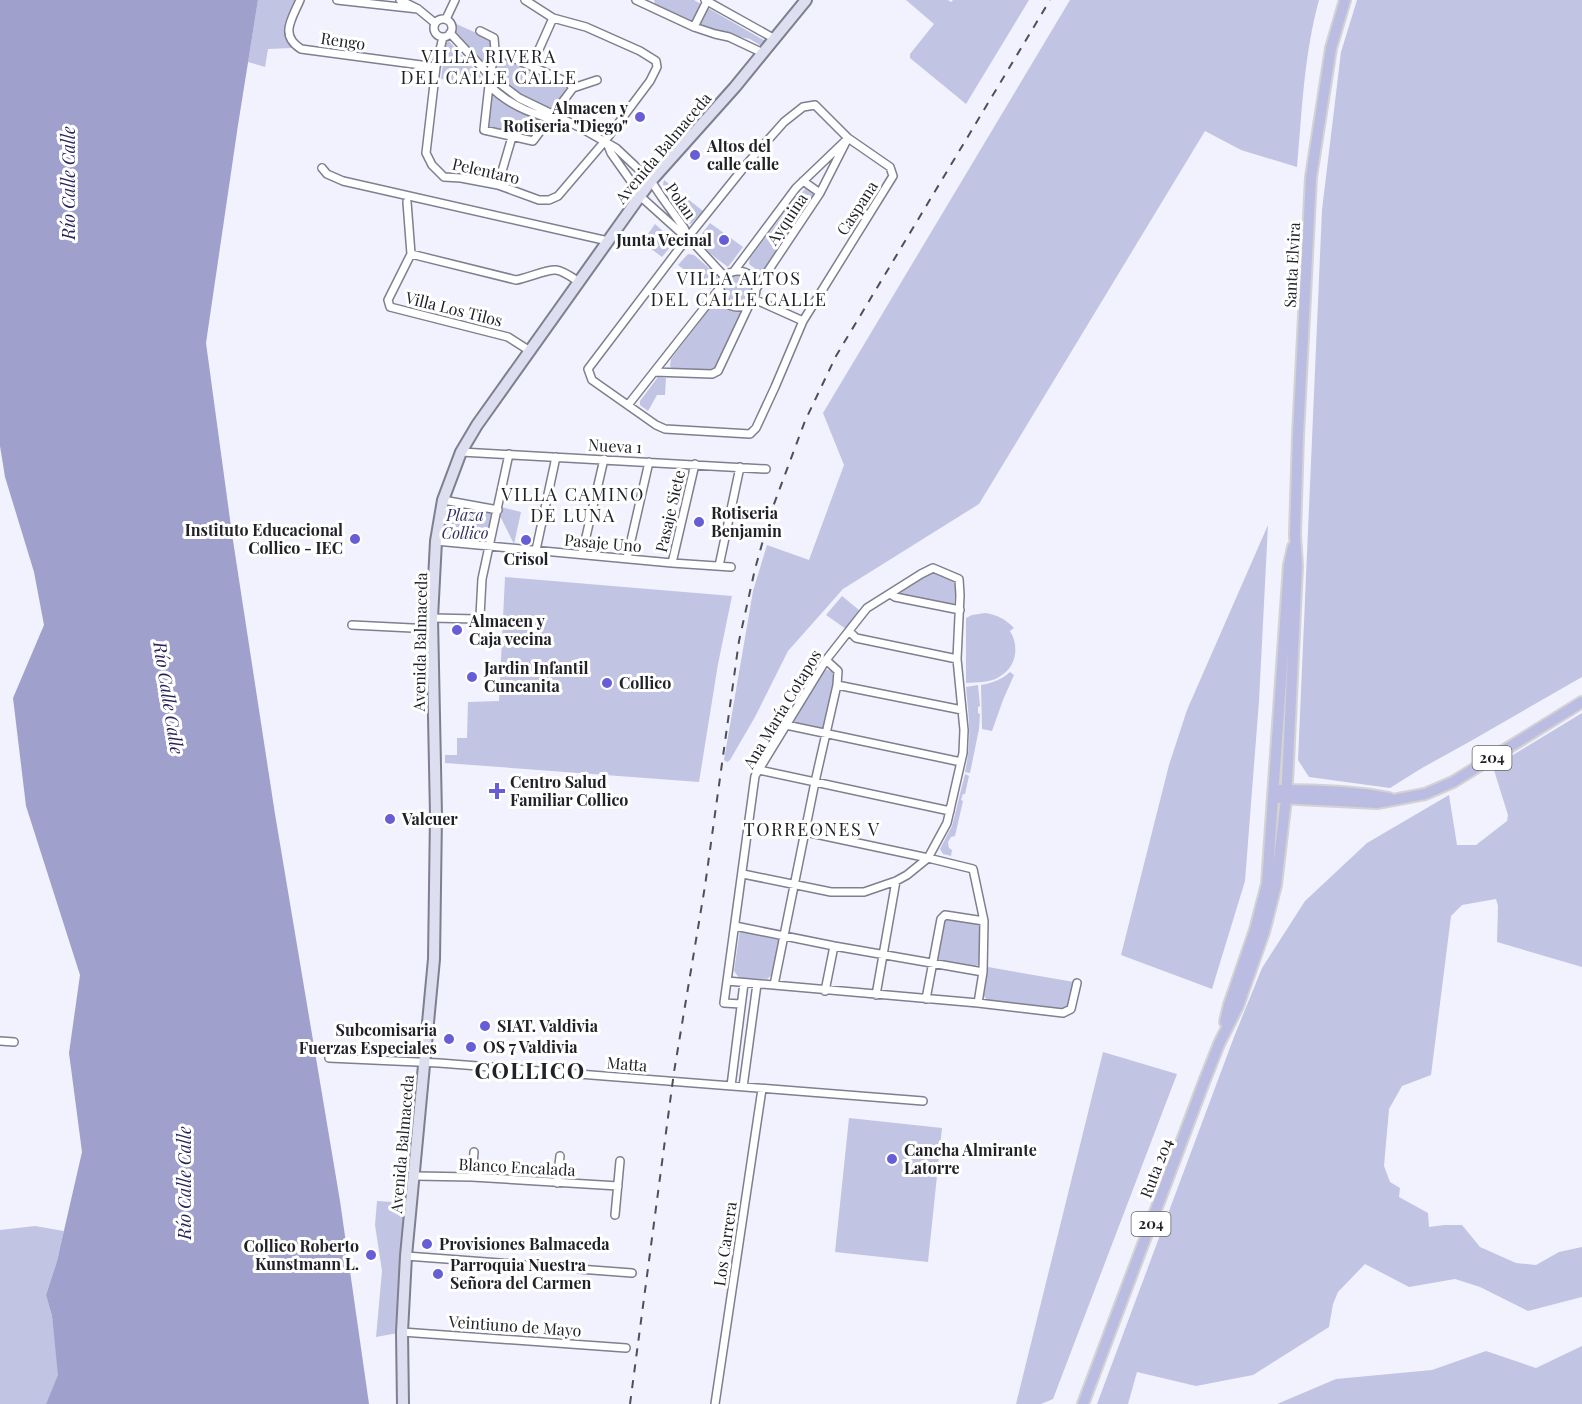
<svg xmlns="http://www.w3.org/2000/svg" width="1582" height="1404" font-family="'Playfair Display',serif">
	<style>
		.green { fill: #c2c4e3 }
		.water { fill: #9fa1cc }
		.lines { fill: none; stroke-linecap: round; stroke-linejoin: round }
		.street-casing { stroke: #7e7f8f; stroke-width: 10 }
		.secondary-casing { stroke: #7e7f8f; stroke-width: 14 }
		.primary-casing { stroke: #d3d3d4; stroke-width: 14 }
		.street { stroke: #fff; stroke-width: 7 }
		.secondary { stroke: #dddef0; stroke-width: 10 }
		.primary { stroke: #bbbce2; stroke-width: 10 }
		.rail { stroke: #4e4f57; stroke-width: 2; stroke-dasharray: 8 8; stroke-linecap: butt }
		.poi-dot { fill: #675dd6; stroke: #fff; stroke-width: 2 }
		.labels { text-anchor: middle; stroke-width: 6; stroke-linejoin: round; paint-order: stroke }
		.shield { fill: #fff; stroke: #646468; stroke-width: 1.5 }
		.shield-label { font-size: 15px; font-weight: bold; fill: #212228 }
		.street-label { font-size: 16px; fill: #212228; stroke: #fff }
		.poi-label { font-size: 16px; font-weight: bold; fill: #212228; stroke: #fff; text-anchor: start }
		.park-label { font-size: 16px; font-style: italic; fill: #323066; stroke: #fff }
		.neighbourhood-label { font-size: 18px; letter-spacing: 1.5px; fill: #212228; stroke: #fff }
		.water-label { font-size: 18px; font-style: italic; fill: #282359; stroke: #fff }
		.district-label { font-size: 22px; font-weight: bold; letter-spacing: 1.5px; fill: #212228; stroke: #fff }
	</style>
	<rect width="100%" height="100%" fill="#f1f2fd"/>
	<path class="green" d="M 258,0 L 296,0 C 288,21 279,27 292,48 L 268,49 L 265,67 L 248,62 Z
		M 654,0 L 694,0 L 767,42 L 763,47 L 750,39 L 717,32 L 655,4 Z
		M 906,0 L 948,0 L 951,2 L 953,0 L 1029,0 L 966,104 L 910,58 L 910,54 L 934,24 Z
		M 1070,0 L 1319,0 C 1304,54 1302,111 1297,167 L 1241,150 L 1205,131 L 979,504 L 843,589 L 788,651 L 755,717 L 730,760 L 727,762 L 724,760 L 753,591 L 767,545 L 809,560 L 844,465 L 823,413 Z
		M 1357,0 L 1582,0 L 1582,677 L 1469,742 L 1422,768 L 1390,788 L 1309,777 L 1298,760 L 1322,210 L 1341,52 Z
		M 454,23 L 490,39 L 492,42 C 491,50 492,61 484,66 L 455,33 Z
		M 446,40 L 448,40 L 484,80 L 486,85 L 441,79 Z
		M 497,53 L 565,85 L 569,89 L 553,110 C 529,100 514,92 494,75 Z
		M 492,91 L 544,119 L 532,137 L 488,127 Z
		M 664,180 L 703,211 L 692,223 L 690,224 L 687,222 L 665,189 L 663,184 Z
		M 809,188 L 814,192 L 813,198 L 763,273 L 761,273 L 749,264 L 750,258 L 789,207 L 805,189 Z
		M 710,223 L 743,247 L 728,267 C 718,259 701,250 700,236 Z
		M 655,224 L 664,232 L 672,241 L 672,245 L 662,257 L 650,248 L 654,239 L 648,234 Z
		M 688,254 L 694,255 L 717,275 L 717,280 L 710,289 L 678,265 Z
		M725 289a14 14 0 1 1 28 0a14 14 0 1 1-28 0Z
		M 720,298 C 726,308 735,306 743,312 L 718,371 L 673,370 L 670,366 L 671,359 L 717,299 Z
		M 658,377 L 666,378 L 665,395 L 657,395 L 648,411 L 640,405 L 640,401 Z
		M 448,503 L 492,511 L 493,514 L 486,543 L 443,540 L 438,535 Z
		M 501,507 L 521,512 L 514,544 L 499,514 Z
		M 1268,525 L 1259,701 L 1245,881 L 1212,989 L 1121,955 L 1169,765 L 1187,710 Z
		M 931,572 L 954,580 L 956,585 L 954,606 L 895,594 Z
		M 505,577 L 732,596 L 718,664 L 699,782 L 445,763 L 445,755 L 457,755 L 457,738 L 467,738 L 468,702 L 499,701 Z
		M 842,596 L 859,610 L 846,629 L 826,615 Z
		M 985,613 C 998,615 1005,619 1014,628 L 1010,631 C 1020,647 1016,668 999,677 C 990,683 976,682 966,683 L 966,618 L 972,615 Z
		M 824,669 L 832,671 L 835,678 L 824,730 L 792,724 Z
		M 1010,672 L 1014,675 L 1003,700 L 992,731 L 982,729 L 981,685 C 992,683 1001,680 1010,672 Z
		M 978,685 L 980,706 L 978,707 L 978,713 L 980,714 L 979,729 L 970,773 L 965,772 C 972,740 969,720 966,687 Z
		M 1582,713 L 1582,967 L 1497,942 L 1498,906 L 1496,899 L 1462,905 L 1451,916 L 1431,1075 L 1402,1086 L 1389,1109 L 1384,1166 L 1390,1182 L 1400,1188 L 1399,1197 L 1428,1213 L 1429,1227 L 1444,1225 L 1462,1225 L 1480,1247 L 1516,1263 L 1536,1265 L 1559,1252 L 1582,1247 L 1582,1297 L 1528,1311 L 1480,1287 L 1455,1279 L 1409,1287 L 1365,1264 L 1338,1292 L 1333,1304 L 1329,1327 L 1253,1375 L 1196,1386 L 1137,1372 L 1128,1404 L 1097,1404 L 1234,1037 L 1262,968 L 1305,901 L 1367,843 L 1449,795 L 1457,845 L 1476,845 L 1507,821 L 1508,815 L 1493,767 Z
		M 965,774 L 969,776 L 965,794 L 963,794 L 961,800 L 963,801 L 955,836 L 951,837 L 948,842 L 949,848 L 952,850 L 951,856 L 943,854 L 940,849 L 952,826 Z
		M 944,917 L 979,922 L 980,962 L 978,965 L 975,966 L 937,960 L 936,956 Z
		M 740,930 L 780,937 L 772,975 L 767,979 L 739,978 L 734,971 Z
		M 988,967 L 1074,982 L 1069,1005 L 1063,1009 L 988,1001 L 983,995 Z
		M 1103,1052 L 1177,1074 L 1053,1399 L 1041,1404 L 1016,1404 Z
		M 849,1118 L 942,1128 L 928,1262 L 835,1252 Z
		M 377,1201 L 409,1203 L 398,1333 L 376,1337 L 382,1271 L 375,1225 Z
		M 35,1226 L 64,1231 L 57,1261 L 46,1295 L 52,1316 L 59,1375 L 46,1404 L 0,1404 L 0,1230 Z
		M 1582,1346 L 1582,1404 L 1277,1404 L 1336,1379 L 1432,1370 L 1486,1351 L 1536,1368 Z"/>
	<path class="water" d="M 0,0 L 258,0 L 238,125 L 206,343 L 232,534 L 275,814 L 340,1201 L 369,1404 L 46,1404 L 58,1375 L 52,1316 L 46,1295 L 57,1261 L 82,1152 L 69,1053 L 80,975 L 26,806 L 13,698 L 44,625 L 34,572 L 5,477 L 0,446 Z"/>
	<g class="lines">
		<defs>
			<path id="street" d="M 300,0 C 292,19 279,35 301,49 L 436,67
				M 337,0 L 418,9
				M 400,0 L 418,9 L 435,23
				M 636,0 L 694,27 L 715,34 L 729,37 L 763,53
				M 705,0 L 775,39
				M434 28a9 9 0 1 1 18 0a9 9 0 1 1-18 0Z
				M 446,19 L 455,0
				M 694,27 L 707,1
				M 480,31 L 494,38 L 495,50 L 490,76 L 484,130 L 533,141 L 573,88 L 569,83 L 495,50
				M 450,33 L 490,76 L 519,98 L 579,127 L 616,148 L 651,181 L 661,196 L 684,228 L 688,237
				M 443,37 L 436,67 L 426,153 L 432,165 L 444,177 L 461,178 L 498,185 L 539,200 L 549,200 L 558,196 L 605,141 L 650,81 L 657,67 L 656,61 L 640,51 L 586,27 L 553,18 L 525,0
				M 532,65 L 553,18
				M 489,85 C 510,107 538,116 566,123
				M 573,88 L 597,80
				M 815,105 L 848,138 L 890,167 L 893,176 L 803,321 L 775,387 L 756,428 L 750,434 L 665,429 L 656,425 L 592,380 L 588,369 L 688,237 L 745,166 L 784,122 L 803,107 Z
				M 607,143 L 611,153 L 633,184 L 640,196 L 680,232 L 688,237 L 725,277
				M 322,168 L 327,174 L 343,181 L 608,241
				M 803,181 L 820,193
				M 498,185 L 512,137
				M 407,202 L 411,254 L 388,300 L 390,307 L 508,337 L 530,351
				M 411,254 L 516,280 C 528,278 547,269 556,270 C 564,271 573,278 579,282
				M720 289a18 18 0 1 1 36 0a18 18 0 1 1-36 0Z
				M 734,271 L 796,188 L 844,142
				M 756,289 L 820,193 L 848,138
				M 754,299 L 803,321
				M 654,372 L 712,374 L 718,371 L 750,303
				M 628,405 L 720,288
				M 461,452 L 766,469
				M 443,500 L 498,510
				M 436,541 L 672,563 L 731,567
				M 536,550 L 556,457
				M 582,554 L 604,459
				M 627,558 L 649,462
				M 672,563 L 695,464
				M 719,566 L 740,467
				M 890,594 L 895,597 L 960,610
				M 432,618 L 477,619 L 480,616 L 482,579 L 509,454
				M 352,625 L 432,629
				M 849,631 L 856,638 L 957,659
				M 837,685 L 962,710
				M 786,725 L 961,762
				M 759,770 L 950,811
				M 806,832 L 928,858 L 973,869 L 984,921 L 983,972 L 978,1003
				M 735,926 L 834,946 L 983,972
				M 727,981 L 978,1003 L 1063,1013 L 1071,1009 L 1077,983
				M 774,985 L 815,782 L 837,685 L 838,671 L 826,660
				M 825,991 L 834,946
				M 876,995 L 896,881
				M 926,999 L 941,919 L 945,915 L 984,921
				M 741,1004 L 724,1003 L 755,776 L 826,660 L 859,618 L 867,608 L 921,574 L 933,568 L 959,579 L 960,595 L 957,659 L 964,730 L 963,753 L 947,823 L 928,858 L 907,875 L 896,881 L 864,892 L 831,892 L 743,874
				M 0,1041 L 14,1042
				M 329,1058 L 439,1063 L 923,1101
				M 731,1086 L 744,983
				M 743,1087 L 757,984
				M 415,1176 L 472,1177 L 618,1186
				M 472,1177 L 474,1152
				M 557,1183 L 560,1156
				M 615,1215 L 620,1161
				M 406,1256 L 632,1273
				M 402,1332 L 626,1348
				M 715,1404 L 762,1089"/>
			<path id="secondary" d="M 403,1404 L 402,1332 L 406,1256 L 434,959 L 436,815 L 432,618 L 436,541 L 443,500 L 461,452 L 477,425 L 640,196 L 651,181 L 735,87 L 806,0"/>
			<path id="primary" d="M 1279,790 C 1316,790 1354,791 1389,798
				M 1279,798 L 1377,803 L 1425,794 L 1453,782 L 1582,702
				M 1225,1022 L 1229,1005 L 1255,930 L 1267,884 L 1289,565 L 1293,547
				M 1083,1404 L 1204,1082 L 1219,1044 L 1238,1006 L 1264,932 L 1276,885 L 1286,799 L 1288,763 L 1297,566 L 1295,535 L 1298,435 L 1311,177 L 1331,48 L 1345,0"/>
		</defs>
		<use href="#street" class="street-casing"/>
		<use href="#secondary" class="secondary-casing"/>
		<use href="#primary" class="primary-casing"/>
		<use href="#street" class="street"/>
		<use href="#secondary" class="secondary"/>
		<use href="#primary" class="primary"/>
		<path class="rail" d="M 630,1404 L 674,1072 L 705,886 L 739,641 L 755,569 L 771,512 L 805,421 L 836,356 L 1050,0"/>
	</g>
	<g class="poi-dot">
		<circle cx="640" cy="117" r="6"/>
		<circle cx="695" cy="155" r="6"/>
		<circle cx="724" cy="240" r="6"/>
		<circle cx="699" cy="522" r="6"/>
		<circle cx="355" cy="539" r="6"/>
		<circle cx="526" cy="540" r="6"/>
		<circle cx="457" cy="630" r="6"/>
		<circle cx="472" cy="677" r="6"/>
		<circle cx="607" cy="683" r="6"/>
		<path d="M494 782h6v6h6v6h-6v6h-6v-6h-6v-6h6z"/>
		<circle cx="390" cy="819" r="6"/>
		<circle cx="485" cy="1026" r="6"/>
		<circle cx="449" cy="1039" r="6"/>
		<circle cx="471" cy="1047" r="6"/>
		<circle cx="892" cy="1159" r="6"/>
		<circle cx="427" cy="1244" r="6"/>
		<circle cx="371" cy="1255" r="6"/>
		<circle cx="438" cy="1274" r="6"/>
	</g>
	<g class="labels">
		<g class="shield">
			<rect x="1472.5" y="746" width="39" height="24" rx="4.5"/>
			<rect x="1131.5" y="1212" width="39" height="24" rx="4.5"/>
		</g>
		<g class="shield-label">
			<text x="1492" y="763">204</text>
			<text x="1151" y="1229">204</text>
		</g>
		<g class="street-label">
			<text transform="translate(343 41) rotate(8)" y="6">Rengo</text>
			<text transform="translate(663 148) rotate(-50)" y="6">Avenida Balmaceda</text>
			<text transform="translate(486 171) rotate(13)" y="6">Pelentaro</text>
			<text transform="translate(681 201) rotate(55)" y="6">Polan</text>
			<text transform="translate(857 208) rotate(-57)" y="6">Caspana</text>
			<text transform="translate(787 219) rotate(-56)" y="6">Ayquina</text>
			<text transform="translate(1292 265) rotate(-87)" y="6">Santa Elvira</text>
			<text transform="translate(454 309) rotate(14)" y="6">Villa Los Tilos</text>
			<text transform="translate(615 446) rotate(3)" y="6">Nueva 1</text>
			<text transform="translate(670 511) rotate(-77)" y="6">Pasaje Siete</text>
			<text transform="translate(603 543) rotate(5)" y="6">Pasaje Uno</text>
			<text transform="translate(420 642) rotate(-89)" y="6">Avenida Balmaceda</text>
			<text transform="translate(782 709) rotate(-59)" y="6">Ana María Cotapos</text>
			<text transform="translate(627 1064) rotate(5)" y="6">Matta</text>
			<text transform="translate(402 1144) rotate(-85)" y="6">Avenida Balmaceda</text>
			<text transform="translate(517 1167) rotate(3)" y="6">Blanco Encalada</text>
			<text transform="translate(1156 1168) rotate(-69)" y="6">Ruta 204</text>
			<text transform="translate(725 1244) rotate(-82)" y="6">Los Carrera</text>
			<text transform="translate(515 1326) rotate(4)" y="6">Veintiuno de Mayo</text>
		</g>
		<g class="poi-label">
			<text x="628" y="114" text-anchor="end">Almacen y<tspan x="628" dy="18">Rotiseria "Diego"</tspan></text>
			<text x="707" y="152">Altos del<tspan x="707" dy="18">calle calle</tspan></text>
			<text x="712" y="246" text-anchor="end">Junta Vecinal</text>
			<text x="711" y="519">Rotiseria<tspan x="711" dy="18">Benjamin</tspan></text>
			<text x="343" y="536" text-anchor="end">Instituto Educacional<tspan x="343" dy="18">Collico - IEC</tspan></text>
			<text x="526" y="565" text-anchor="middle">Crisol</text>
			<text x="469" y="627">Almacen y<tspan x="469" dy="18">Caja vecina</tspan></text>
			<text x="484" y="674">Jardin Infantil<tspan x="484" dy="18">Cuncanita</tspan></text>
			<text x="619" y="689">Collico</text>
			<text x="510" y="788">Centro Salud<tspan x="510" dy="18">Familiar Collico</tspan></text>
			<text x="402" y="825">Valcuer</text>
			<text x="497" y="1032">SIAT. Valdivia</text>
			<text x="437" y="1036" text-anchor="end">Subcomisaria<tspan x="437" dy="18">Fuerzas Especiales</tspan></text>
			<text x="483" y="1053">OS 7 Valdivia</text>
			<text x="904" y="1156">Cancha Almirante<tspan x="904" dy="18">Latorre</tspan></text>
			<text x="439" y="1250">Provisiones Balmaceda</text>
			<text x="359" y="1252" text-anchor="end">Collico Roberto<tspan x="359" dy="18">Kunstmann L.</tspan></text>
			<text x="450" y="1271">Parroquia Nuestra<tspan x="450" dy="18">Señora del Carmen</tspan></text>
		</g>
		<g class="park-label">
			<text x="465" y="521">Plaza<tspan x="465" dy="18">Collico</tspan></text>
		</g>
		<g class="neighbourhood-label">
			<text x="489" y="63">VILLA RIVERA<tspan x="489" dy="21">DEL CALLE CALLE</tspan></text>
			<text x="739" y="285">VILLA ALTOS<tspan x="739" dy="21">DEL CALLE CALLE</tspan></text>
			<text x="573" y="501">VILLA CAMINO<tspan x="573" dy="21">DE LUNA</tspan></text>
			<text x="812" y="836">TORREONES V</text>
		</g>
		<g class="water-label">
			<text transform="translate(69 183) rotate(-90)" y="6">Río Calle Calle</text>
			<text transform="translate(168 698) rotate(81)" y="6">Río Calle Calle</text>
			<text transform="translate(185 1183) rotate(-90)" y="6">Río Calle Calle</text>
		</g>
		<g class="district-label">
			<text x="530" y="1079">COLLICO</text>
		</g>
	</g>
</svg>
